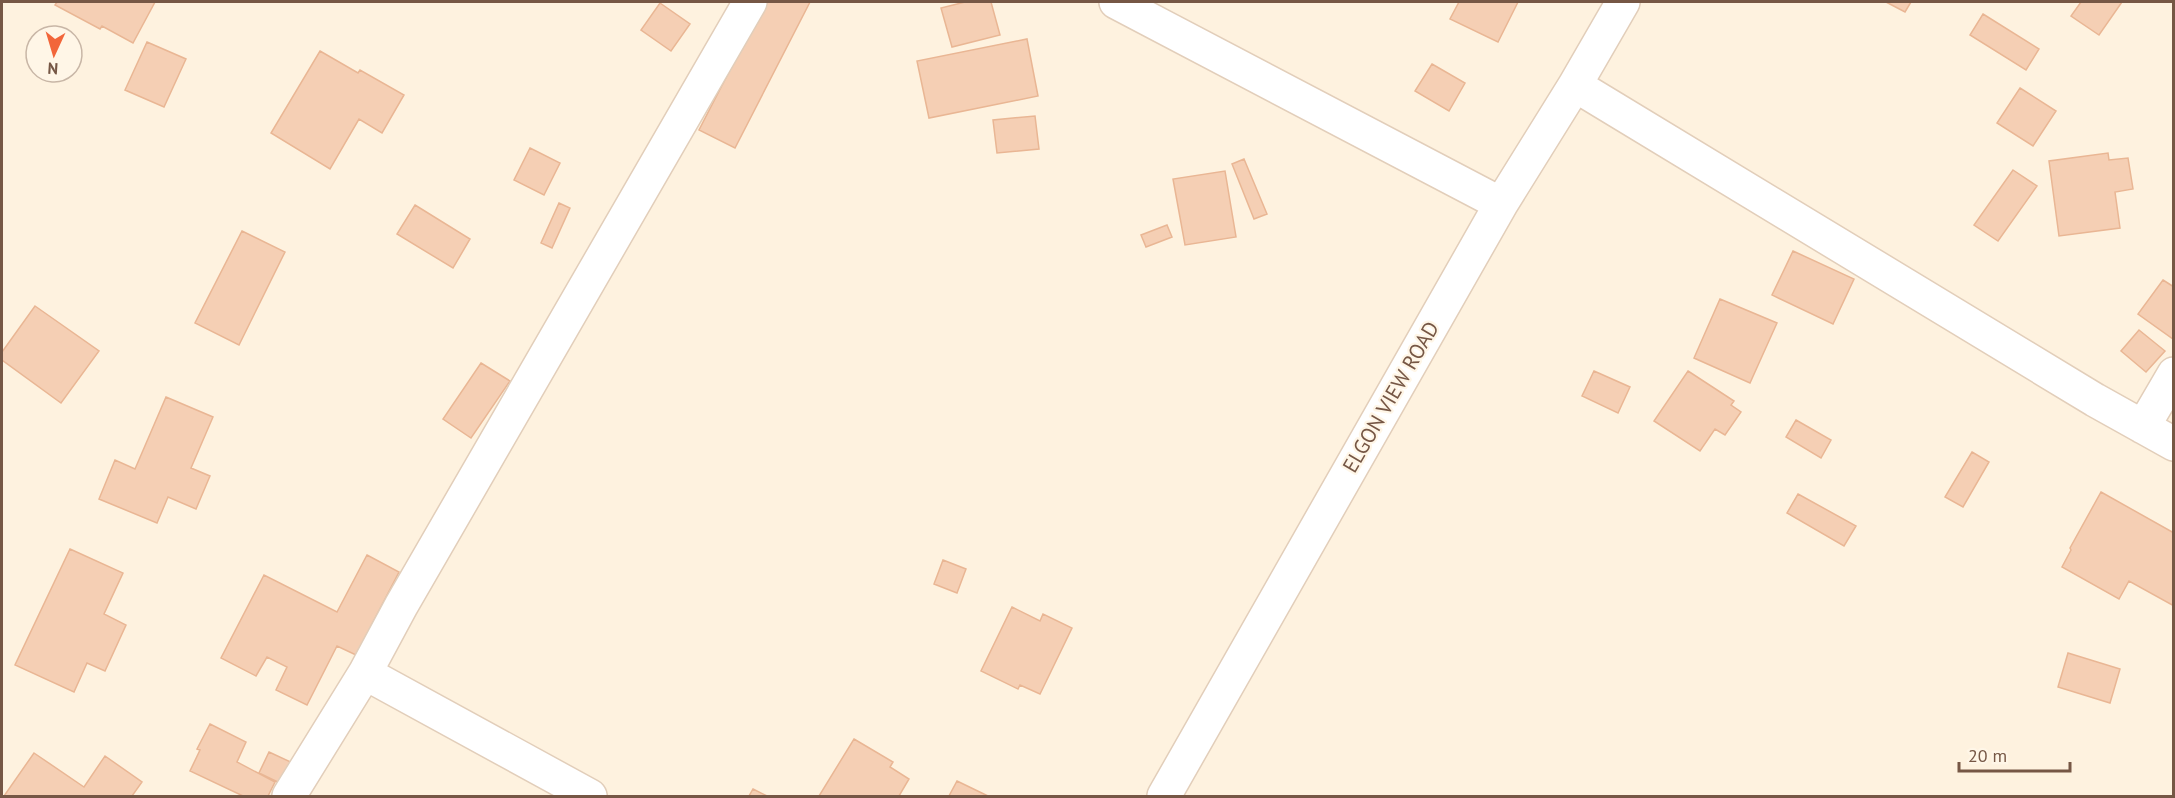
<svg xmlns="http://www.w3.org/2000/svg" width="2175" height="798" font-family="'PT Sans',sans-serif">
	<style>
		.building { fill: #f5cfb4; stroke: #e9b694; stroke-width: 1.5 }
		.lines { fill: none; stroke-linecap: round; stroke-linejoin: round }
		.street-casing { stroke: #e2ceba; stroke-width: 36 }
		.street { stroke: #fff; stroke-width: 33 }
		.labels { text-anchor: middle; stroke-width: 4.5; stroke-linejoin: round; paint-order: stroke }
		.street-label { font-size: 21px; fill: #765745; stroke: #fff6e7 }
	</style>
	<rect width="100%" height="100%" fill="#fef2df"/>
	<path class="building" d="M 57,2 L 155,2 L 133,43 L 102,26 L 100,29 L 55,5 Z
		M 765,2 L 810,2 L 735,148 L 699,130 Z
		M 965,2 L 991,2 L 1000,35 L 952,47 L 941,8 Z
		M 1459,2 L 1518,2 L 1498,42 L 1450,19 Z
		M 1886,2 L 1911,2 L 1905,12 Z
		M 2081,2 L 2122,2 L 2099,35 L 2071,16 Z
		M 660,3 L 690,24 L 671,51 L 641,30 Z
		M 1983,14 L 2039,49 L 2026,70 L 1970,35 Z
		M 1027,39 L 1038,96 L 929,118 L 917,61 Z
		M 147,42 L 186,59 L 164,107 L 125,90 Z
		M 320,51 L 358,73 L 360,70 L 404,95 L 382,133 L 359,119 L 330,169 L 271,133 Z
		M 1432,64 L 1465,83 L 1449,111 L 1415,91 Z
		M 2020,88 L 2056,111 L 2033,146 L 1997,123 Z
		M 1035,116 L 1039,149 L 997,153 L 993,120 Z
		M 530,148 L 560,163 L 544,195 L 514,180 Z
		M 2108,153 L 2109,160 L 2128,158 L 2133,189 L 2115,192 L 2120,228 L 2059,236 L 2049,161 Z
		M 1244,159 L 1267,214 L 1254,219 L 1232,164 Z
		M 2013,170 L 2037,186 L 1998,241 L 1974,225 Z
		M 1225,171 L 1236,237 L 1185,245 L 1173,179 Z
		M 559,203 L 570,208 L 552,248 L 541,243 Z
		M 415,205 L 470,239 L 453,268 L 397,234 Z
		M 1167,225 L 1172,237 L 1146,247 L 1141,235 Z
		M 242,231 L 285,252 L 239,345 L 195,323 Z
		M 1793,251 L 1854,279 L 1833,324 L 1772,295 Z
		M 2163,280 L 2174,287 L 2173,339 L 2138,314 Z
		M 1720,299 L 1777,323 L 1750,383 L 1694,358 Z
		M 35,306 L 99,351 L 61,403 L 2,360 L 2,352 Z
		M 2139,330 L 2165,351 L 2146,372 L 2121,351 Z
		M 481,363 L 510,381 L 471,438 L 443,419 Z
		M 1594,371 L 1630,387 L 1618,413 L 1582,396 Z
		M 1688,371 L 1734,401 L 1731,405 L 1741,412 L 1725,435 L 1715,429 L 1700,451 L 1654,421 Z
		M 166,397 L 213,417 L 191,468 L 210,476 L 196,509 L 168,497 L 157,523 L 99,499 L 115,460 L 135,469 Z
		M 1796,420 L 1831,440 L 1821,458 L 1786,437 Z
		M 1972,452 L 1989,462 L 1963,507 L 1945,497 Z
		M 2101,492 L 2174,533 L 2174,606 L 2129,581 L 2119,599 L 2062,567 L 2071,550 L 2070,548 Z
		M 1798,494 L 1856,526 L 1844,546 L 1787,513 Z
		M 70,549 L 123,573 L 104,614 L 126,625 L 105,671 L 87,663 L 74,692 L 15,665 Z
		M 367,555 L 399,572 L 356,655 L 337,646 L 307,705 L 276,690 L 287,667 L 267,657 L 256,676 L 221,658 L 264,575 L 337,612 Z
		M 943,560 L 966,569 L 957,593 L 934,584 Z
		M 1012,607 L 1040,621 L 1043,614 L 1072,628 L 1040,694 L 1020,685 L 1018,689 L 981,671 Z
		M 2068,653 L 2120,669 L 2110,703 L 2058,687 Z
		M 210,724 L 246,742 L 237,762 L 275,782 L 268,796 L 243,796 L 190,771 L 200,750 L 197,749 Z
		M 854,739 L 893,762 L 890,767 L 909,779 L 899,796 L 819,796 Z
		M 269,752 L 295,764 L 284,785 L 259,773 Z
		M 34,753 L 84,787 L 105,756 L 142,782 L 132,796 L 4,796 Z
		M 957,781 L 988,796 L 949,796 Z
		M 753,789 L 767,796 L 749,796 Z"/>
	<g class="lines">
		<defs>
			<path id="street" d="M 1116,2 L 1501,204
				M 1575,85 L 2095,400 L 2174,444
				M 2143,427 L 2174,374
				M 289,796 L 365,673
				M 590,796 L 365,673 L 401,606 L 750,2
				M 1164,796 L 1501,204 L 1575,85 L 1623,2"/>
		</defs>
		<use href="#street" class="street-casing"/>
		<use href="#street" class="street"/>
	</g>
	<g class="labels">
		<g class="street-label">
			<text transform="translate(1391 397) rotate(-60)" y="7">ELGON VIEW ROAD</text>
		</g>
	</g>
	<rect width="2175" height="798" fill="none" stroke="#765745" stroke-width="6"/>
	<g transform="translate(54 54) rotate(184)"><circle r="28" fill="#fff6e7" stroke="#c8b6a6" stroke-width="1.5"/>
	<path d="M0-4.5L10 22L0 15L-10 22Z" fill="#f2663a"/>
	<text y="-9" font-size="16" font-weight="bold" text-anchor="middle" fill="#765745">N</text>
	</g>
	<path d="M1959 762v9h111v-9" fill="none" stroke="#765745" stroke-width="3"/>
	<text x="1968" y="762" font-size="18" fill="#765745" stroke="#fff6e7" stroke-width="4.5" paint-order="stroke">20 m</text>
</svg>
